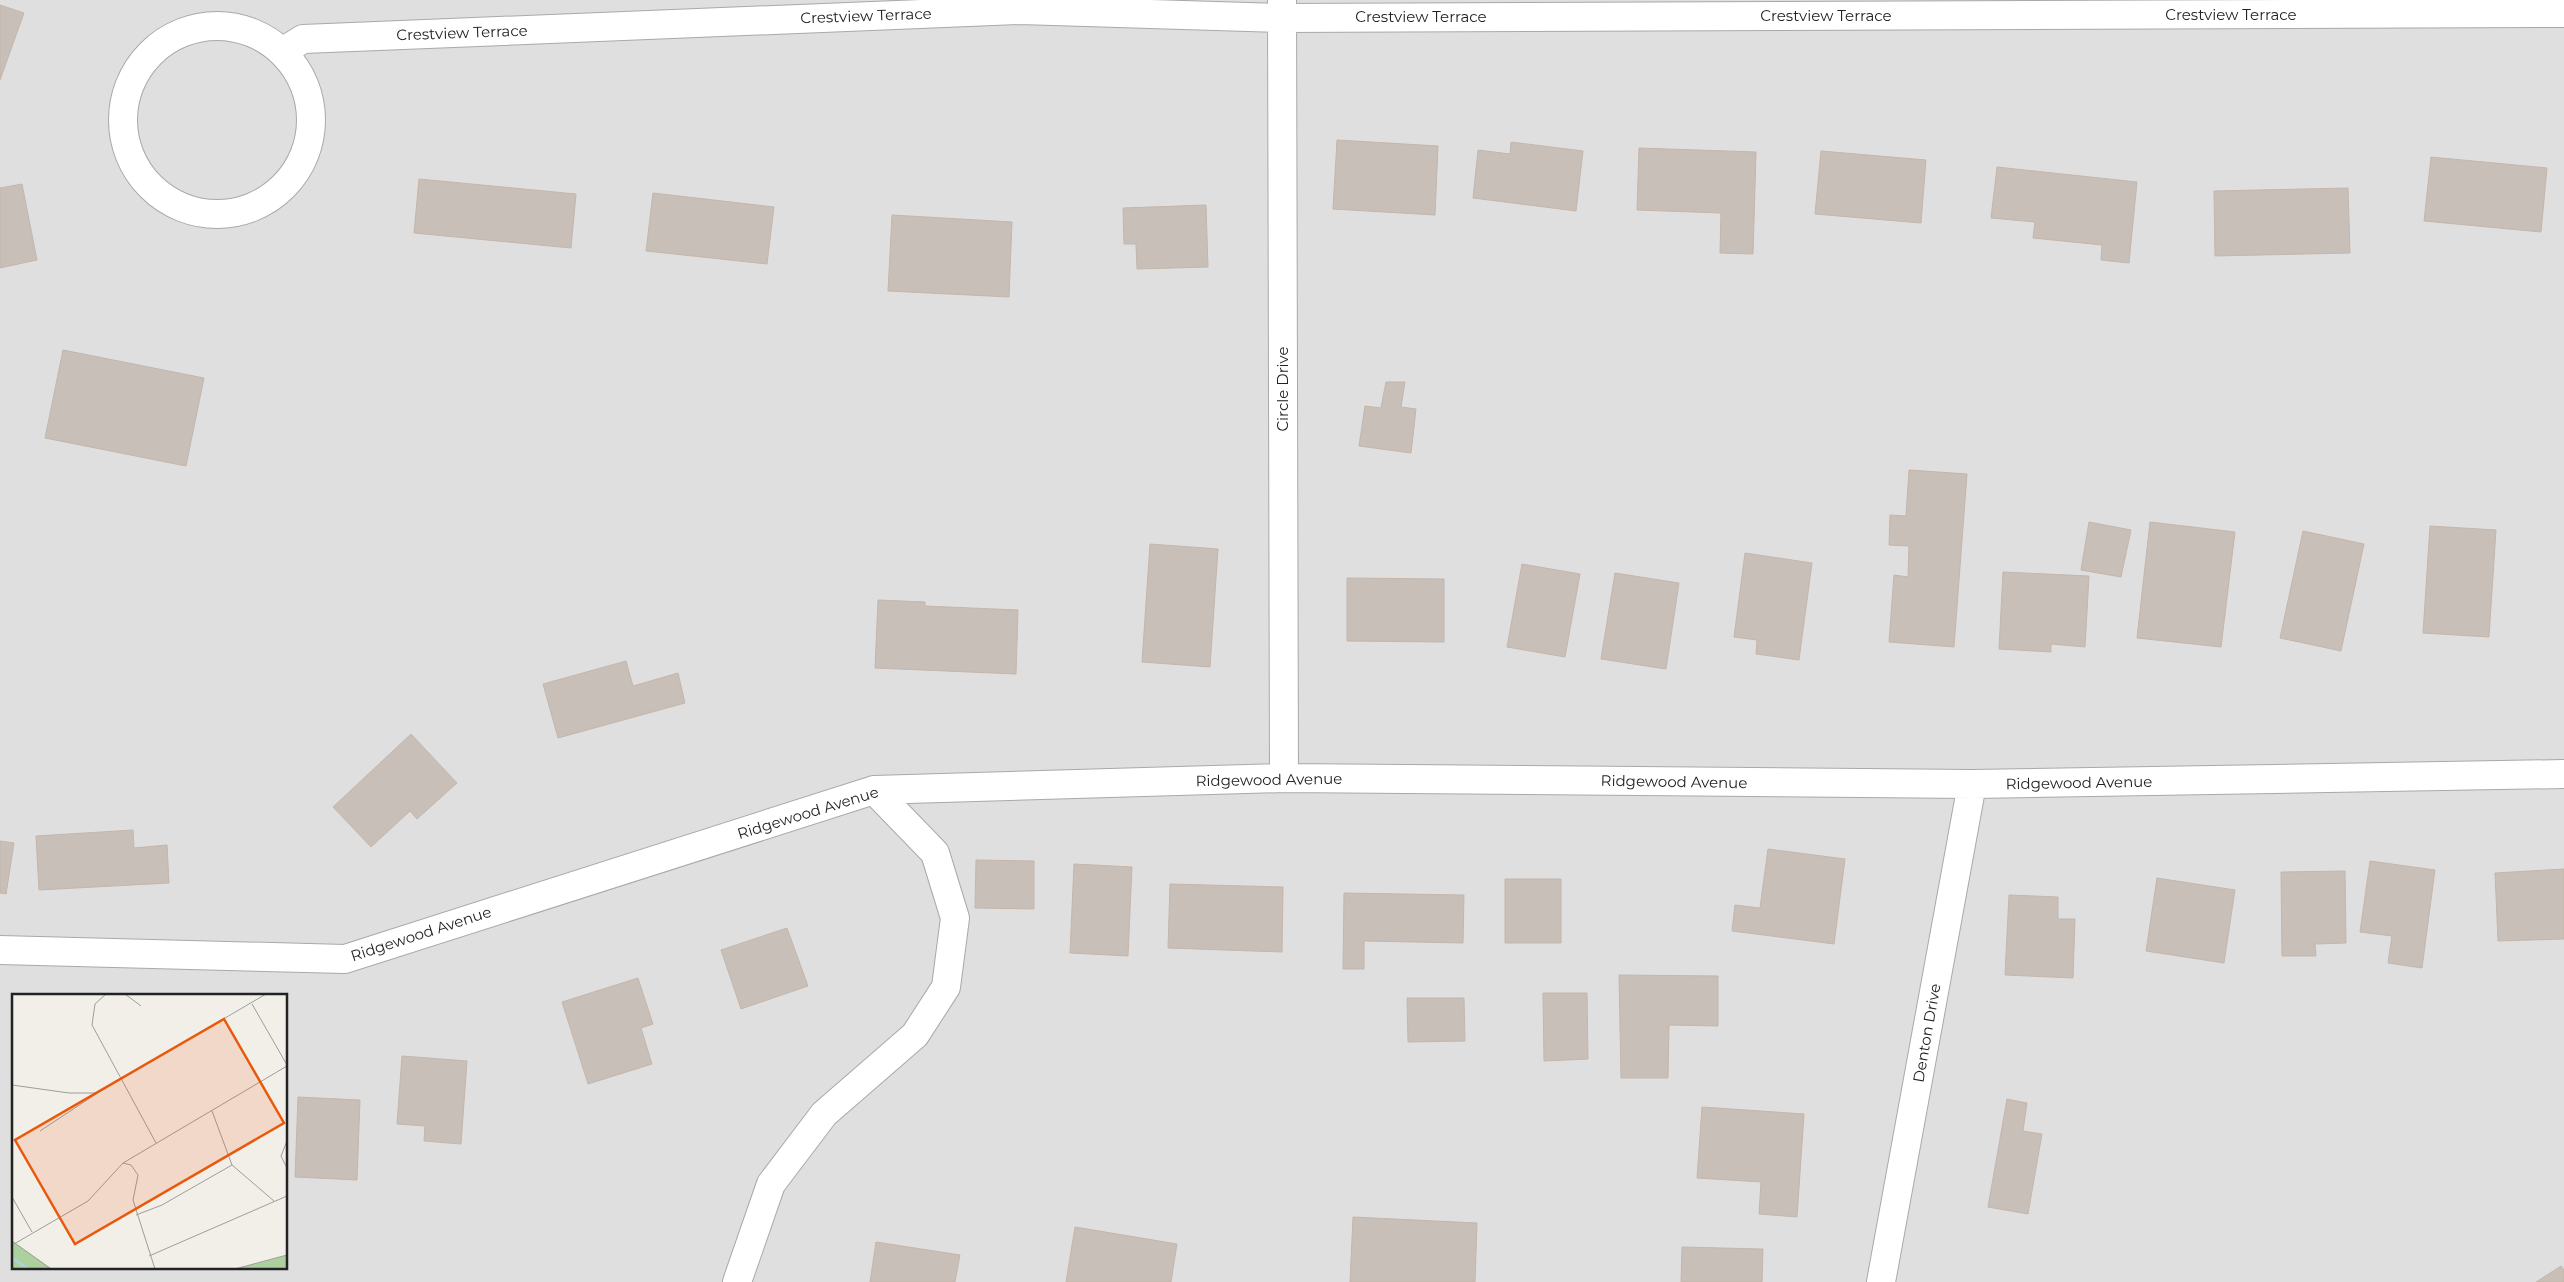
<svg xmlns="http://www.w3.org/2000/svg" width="2564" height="1282" font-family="Montserrat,sans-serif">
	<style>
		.residential { fill: #e0dfdf; fill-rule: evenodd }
		.building { fill: #c7bfb8; stroke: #c4b6ab }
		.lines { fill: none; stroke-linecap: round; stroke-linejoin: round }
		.minor-casing { stroke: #a9a9a9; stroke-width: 30 }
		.minor { stroke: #fff; stroke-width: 28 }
		.labels { text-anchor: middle; stroke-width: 4.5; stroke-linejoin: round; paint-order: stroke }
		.street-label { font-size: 15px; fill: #222; stroke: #fff }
		.inset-river { fill: none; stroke: #aad3df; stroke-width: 2.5 }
		.inset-road { fill: none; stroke: #9f9d99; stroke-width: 1 }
		.view { fill: #e8590c; fill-opacity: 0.15; stroke: #e8590c; stroke-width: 2.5 }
		.inset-edge { fill: none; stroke: #222; stroke-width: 2.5 }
	</style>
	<rect width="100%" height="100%" fill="#f2efe9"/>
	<path class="residential" d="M 0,0 L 2564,0 L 2564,1282 L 0,1282 ZM 14,996 L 286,996 L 286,1268 L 14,1268 Z"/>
	<path class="building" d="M 0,5 L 24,13 L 0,80 Z
		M 1337,140 L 1438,146 L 1435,215 L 1333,209 Z
		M 1511,142 L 1583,151 L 1576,211 L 1473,198 L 1478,150 L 1510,154 Z
		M 1639,148 L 1756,152 L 1753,254 L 1720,253 L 1721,213 L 1637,210 Z
		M 1821,151 L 1926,160 L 1921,223 L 1815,214 Z
		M 2431,157 L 2547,168 L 2541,232 L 2424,221 Z
		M 1997,167 L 2137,182 L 2129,263 L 2101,260 L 2102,245 L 2033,238 L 2035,222 L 1991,218 Z
		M 419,179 L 576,194 L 571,248 L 414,233 Z
		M 22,184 L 37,260 L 0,268 L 0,188 Z
		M 2348,188 L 2350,253 L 2215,256 L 2214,191 Z
		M 653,193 L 774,207 L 767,264 L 646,251 Z
		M 1206,205 L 1208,267 L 1137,269 L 1136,244 L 1124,244 L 1123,208 Z
		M 892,215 L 1012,222 L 1009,297 L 888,291 Z
		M 63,350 L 204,378 L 186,466 L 45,438 Z
		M 1386,382 L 1405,382 L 1401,407 L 1416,409 L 1411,453 L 1359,446 L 1365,406 L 1381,408 Z
		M 1909,470 L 1967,474 L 1954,647 L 1889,642 L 1894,575 L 1908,577 L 1909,546 L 1889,545 L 1890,515 L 1906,516 Z
		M 2089,522 L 2131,530 L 2121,577 L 2081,570 Z
		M 2150,522 L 2235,532 L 2221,647 L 2137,638 Z
		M 2430,526 L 2496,530 L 2489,637 L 2423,633 Z
		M 2303,531 L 2364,544 L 2341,651 L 2280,638 Z
		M 1150,544 L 1218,549 L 1210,667 L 1142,662 Z
		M 1745,553 L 1812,563 L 1799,660 L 1756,654 L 1757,640 L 1734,637 Z
		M 1522,564 L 1580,574 L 1565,657 L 1507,647 Z
		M 2003,572 L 2089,576 L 2085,647 L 2051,644 L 2051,652 L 1999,649 Z
		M 1615,573 L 1679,583 L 1666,669 L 1601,659 Z
		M 1347,578 L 1444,579 L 1444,642 L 1347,641 Z
		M 878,600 L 925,602 L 925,606 L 1018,610 L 1016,674 L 875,668 Z
		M 626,661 L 633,686 L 678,673 L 685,703 L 558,738 L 543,684 Z
		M 411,734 L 457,783 L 417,819 L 410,811 L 371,847 L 333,807 Z
		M 133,830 L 134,848 L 167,845 L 169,883 L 39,890 L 36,836 Z
		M 0,841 L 14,843 L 6,894 L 0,893 Z
		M 1768,849 L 1845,859 L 1834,944 L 1732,931 L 1735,905 L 1760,908 Z
		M 976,860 L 1034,861 L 1034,909 L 975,908 Z
		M 2370,861 L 2435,870 L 2422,968 L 2388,963 L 2392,936 L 2360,932 Z
		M 1074,864 L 1132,867 L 1128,956 L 1070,953 Z
		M 2564,869 L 2564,939 L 2498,941 L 2495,873 Z
		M 2345,871 L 2346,943 L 2315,944 L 2316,956 L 2282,956 L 2281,872 Z
		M 2157,878 L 2235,890 L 2224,963 L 2146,951 Z
		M 1505,879 L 1561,879 L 1561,943 L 1505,943 Z
		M 1170,884 L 1283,887 L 1282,952 L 1168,948 Z
		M 1344,893 L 1464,895 L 1463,943 L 1364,941 L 1364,969 L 1343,969 Z
		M 2009,895 L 2058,897 L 2058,919 L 2075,919 L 2073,978 L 2005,975 Z
		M 787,928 L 808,986 L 741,1009 L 721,950 Z
		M 1619,975 L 1718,976 L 1718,1026 L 1669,1025 L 1668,1078 L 1621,1078 Z
		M 638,978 L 653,1024 L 641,1028 L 652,1064 L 588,1084 L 562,1002 Z
		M 1543,993 L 1587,993 L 1588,1059 L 1544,1061 Z
		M 1407,998 L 1464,998 L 1465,1041 L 1408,1042 Z
		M 402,1056 L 467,1061 L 461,1144 L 424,1141 L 425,1126 L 397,1124 Z
		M 298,1097 L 360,1100 L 357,1180 L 295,1177 Z
		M 2007,1099 L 2027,1103 L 2023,1131 L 2042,1134 L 2028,1214 L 1988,1207 Z
		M 1702,1107 L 1804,1114 L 1797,1217 L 1759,1214 L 1761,1182 L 1697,1178 Z
		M 1353,1217 L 1477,1223 L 1475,1282 L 1350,1282 Z
		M 1075,1227 L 1177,1244 L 1171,1282 L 1066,1282 Z
		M 876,1242 L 960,1255 L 955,1282 L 870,1282 Z
		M 1682,1247 L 1763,1249 L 1762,1282 L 1681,1282 Z
		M 2561,1266 L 2564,1270 L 2564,1282 L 2536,1282 Z"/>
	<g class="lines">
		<defs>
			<path id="minor" d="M 1282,0 L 1284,778
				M123 120a94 94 0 1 1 188 0a94 94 0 1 1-188 0Z
				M 282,52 L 303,39 L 1020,10 L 1281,18 L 2564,13
				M 0,950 L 345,959 L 874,790 L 1284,778 L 1972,784 L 2564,774
				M 737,1282 L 771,1184 L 824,1114 L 915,1035 L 946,987 L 955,918 L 935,853 L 874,790
				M 1881,1282 L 1972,784"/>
		</defs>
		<use href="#minor" class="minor-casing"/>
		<use href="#minor" class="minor"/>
	</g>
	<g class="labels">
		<g class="street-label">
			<text x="2231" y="20">Crestview Terrace</text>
			<text transform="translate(866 16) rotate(-2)" y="5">Crestview Terrace</text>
			<text x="1826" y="21">Crestview Terrace</text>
			<text x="1421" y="22">Crestview Terrace</text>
			<text transform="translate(462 33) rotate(-2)" y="5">Crestview Terrace</text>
			<text transform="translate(1283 389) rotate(-90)" y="5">Circle Drive</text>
			<text transform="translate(1269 780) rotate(-1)" y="5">Ridgewood Avenue</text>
			<text transform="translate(1674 782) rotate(1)" y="5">Ridgewood Avenue</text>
			<text transform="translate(2079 783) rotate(-1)" y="5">Ridgewood Avenue</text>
			<text transform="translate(808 813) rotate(-17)" y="5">Ridgewood Avenue</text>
			<text transform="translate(421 934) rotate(-18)" y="5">Ridgewood Avenue</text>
			<text transform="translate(1927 1033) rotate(-80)" y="5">Denton Drive</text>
		</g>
	</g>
	<g transform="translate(12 994)">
		<rect width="275" height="275" fill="#f2efe9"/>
		<path d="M 0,247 L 40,275 L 0,275 ZM 275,261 L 275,275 L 223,275 Z" fill="#add19e"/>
		<path class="inset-river" d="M 0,264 L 16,275"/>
		<path class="inset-road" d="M 94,0 L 83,10 L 80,31 L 144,149M 113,0 L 129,12M 240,10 L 275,71M 0,91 L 57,99 L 84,99M 200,117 L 220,171 L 262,207M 28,137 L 87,98 L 254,0M 275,147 L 269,162 L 275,174M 111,169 L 119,171 L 126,181 L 121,206 L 143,275M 0,203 L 20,238M 124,221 L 150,211 L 220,171M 0,247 L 39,275M 2,250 L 76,207 L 111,169 L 275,72M 137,262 L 275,202M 223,275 L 275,261"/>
		<path class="view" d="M 212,25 L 272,129 L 63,250 L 3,146 Z"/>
		<rect width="275" height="275" class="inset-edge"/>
	</g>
</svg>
